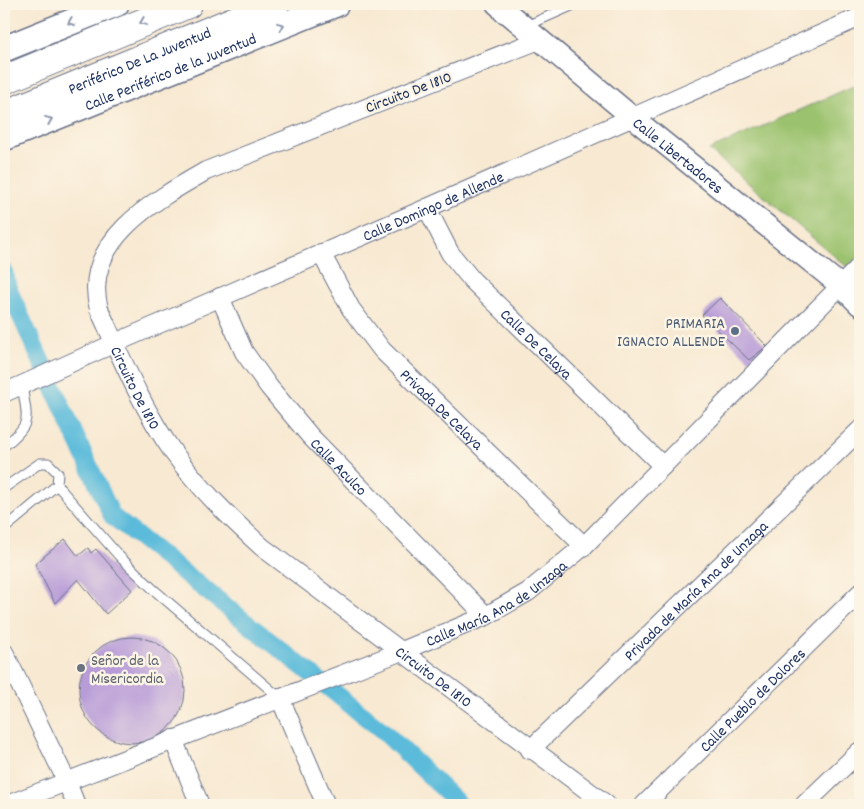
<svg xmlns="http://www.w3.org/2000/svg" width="864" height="809" font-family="Dekko,sans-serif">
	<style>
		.green { fill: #9bc26e; stroke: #5b7866 }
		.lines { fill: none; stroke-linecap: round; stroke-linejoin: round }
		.canal { stroke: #5cbbda; stroke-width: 18 }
		.building { fill: #b89cd8 }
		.service-casing { stroke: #687087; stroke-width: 11 }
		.minor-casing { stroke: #687087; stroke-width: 20 }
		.tertiary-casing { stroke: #687087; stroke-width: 24 }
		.secondary-casing { stroke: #687087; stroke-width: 28 }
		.trunk-casing { stroke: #687087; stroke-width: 30 }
		.service { stroke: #fff; stroke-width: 9 }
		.minor { stroke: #fff; stroke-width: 18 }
		.tertiary { stroke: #fff; stroke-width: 21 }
		.secondary { stroke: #fff; stroke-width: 25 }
		.trunk { stroke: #fff; stroke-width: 28 }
		.oneway { stroke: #8d97ae }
		.service-dot { fill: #5c6f8a; stroke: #fcf5e5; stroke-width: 2 }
		.worship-dot { fill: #6b7280; stroke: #fcf5e5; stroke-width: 2 }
		.labels { text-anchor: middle; stroke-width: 5; stroke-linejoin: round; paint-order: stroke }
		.street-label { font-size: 16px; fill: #1b2f5e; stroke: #fcf5e5 }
		.service-label { font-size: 16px; fill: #4e5e75; stroke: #fcf5e5; text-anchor: end }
		.worship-label { font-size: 16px; fill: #5b616d; stroke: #fcf5e5; text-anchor: start }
	</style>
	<rect width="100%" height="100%" fill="#fcf5e5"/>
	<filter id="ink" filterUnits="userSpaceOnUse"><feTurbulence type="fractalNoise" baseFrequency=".02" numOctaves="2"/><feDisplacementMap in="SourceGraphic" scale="10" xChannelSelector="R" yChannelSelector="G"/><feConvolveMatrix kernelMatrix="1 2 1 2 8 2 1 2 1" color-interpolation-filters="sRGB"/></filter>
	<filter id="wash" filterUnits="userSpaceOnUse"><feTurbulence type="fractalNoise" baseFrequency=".0096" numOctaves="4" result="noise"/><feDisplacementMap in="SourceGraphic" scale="20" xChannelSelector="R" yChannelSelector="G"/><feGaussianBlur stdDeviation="1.12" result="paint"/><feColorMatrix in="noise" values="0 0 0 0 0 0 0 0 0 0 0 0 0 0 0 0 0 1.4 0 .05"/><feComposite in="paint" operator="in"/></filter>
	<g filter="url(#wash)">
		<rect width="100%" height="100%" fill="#f8e9d2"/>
		<path class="green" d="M 860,83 L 860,255 L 847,267 L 709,150 Z"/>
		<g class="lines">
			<path class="canal" d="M 4,272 L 11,295 L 112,516 L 383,731 L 460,805"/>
		</g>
		<g id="blocks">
			<path class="building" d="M 720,298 L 767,346 L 749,360 L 702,315 Z
				M 65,539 L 78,556 L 88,548 L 91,553 L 96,549 L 132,590 L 106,614 L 78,579 L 55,603 L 35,564 Z
				M79 690a53 53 0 1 1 106 0a53 53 0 1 1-106 0Z"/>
		</g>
	</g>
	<g filter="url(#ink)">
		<use href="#blocks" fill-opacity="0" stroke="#687087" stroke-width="1"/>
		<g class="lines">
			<defs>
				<path id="service" d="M 524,27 L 576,4
					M 4,446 C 33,423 27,420 22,385
					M 57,485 L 119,556 L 153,589 L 280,698
					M 4,488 L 40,463 L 48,463 L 58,473 L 57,485 L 4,529"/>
				<g id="minor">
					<path id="s1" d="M 539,40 L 206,171 C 157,199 80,241 99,309 C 121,357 142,408 173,452 C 199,488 230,518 262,547 L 607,805"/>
					<path id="s2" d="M 427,208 L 450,253 L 472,280 L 663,466"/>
					<path id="s3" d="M 321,253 L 351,309 L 382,350 L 584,546"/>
					<path id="s4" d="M 220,297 L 244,352 L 269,387 L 310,436 L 486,616"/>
					<path id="s5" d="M 4,393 L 115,343 L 427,208 L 860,17"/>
					<path d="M 4,652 L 67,782 L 76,805"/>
					<path d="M 280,698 L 326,805"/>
					<path d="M 173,739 L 200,805"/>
					<path id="s6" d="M 530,750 L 860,430"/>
					<path id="s7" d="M 7,805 L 402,651 L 486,616 L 528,592 L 584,546 L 860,266"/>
					<path id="s8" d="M 644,805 L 860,593"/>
					<path d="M 804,805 L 860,751"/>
				</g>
				<g id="tertiary">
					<path id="s9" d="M 497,4 L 632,117 L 840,285 L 860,305"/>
				</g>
				<g id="secondary">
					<path d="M 503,4 L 505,10"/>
					<path d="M 4,49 L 116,4"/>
					<path id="s10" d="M 4,138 L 336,4"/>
				</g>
				<g id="trunk">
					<path d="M 4,80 L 188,4"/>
					<path id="s11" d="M 4,115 L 275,4"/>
				</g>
			</defs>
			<use href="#service" class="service-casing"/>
			<use href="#minor" class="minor-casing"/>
			<use href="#tertiary" class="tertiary-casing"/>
			<use href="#secondary" class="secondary-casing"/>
			<use href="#trunk" class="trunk-casing"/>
			<use href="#service" class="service"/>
			<use href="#minor" class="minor"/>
			<use href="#tertiary" class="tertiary"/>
			<use href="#secondary" class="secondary"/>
			<use href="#trunk" class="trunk"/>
		</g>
		<defs><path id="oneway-chevron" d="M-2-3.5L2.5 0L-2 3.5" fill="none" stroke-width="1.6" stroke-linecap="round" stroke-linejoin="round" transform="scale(1.25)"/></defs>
		<g class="oneway">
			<use href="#oneway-chevron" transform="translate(71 22) rotate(158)"/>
			<use href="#oneway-chevron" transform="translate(143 22) rotate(158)"/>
			<use href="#oneway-chevron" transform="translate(281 26) rotate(-22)"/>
			<use href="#oneway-chevron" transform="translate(49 120) rotate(-22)"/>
		</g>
	</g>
	<circle class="service-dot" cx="735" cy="331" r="5"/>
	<circle class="worship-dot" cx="81" cy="668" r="5"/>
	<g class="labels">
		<g class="street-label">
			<text dy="6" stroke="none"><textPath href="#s11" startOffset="146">Periférico De La Juventud</textPath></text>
			<text dy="6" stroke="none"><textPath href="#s10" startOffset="179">Calle Periférico de la Juventud</textPath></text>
			<text transform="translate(408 91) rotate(-21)" y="6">Circuito De 1810</text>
			<text dy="6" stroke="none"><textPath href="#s9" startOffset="236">Calle Libertadores</textPath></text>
			<text dy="6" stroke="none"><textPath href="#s5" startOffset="468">Calle Domingo de Allende</textPath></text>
			<text dy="6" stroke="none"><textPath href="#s2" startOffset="176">Calle De Celaya</textPath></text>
			<text dy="6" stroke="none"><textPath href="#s1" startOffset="634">Circuito De 1810</textPath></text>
			<text dy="6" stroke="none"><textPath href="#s3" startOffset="199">Privada De Celaya</textPath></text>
			<text dy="6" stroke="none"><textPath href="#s4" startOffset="209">Calle Aculco</textPath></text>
			<text dy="6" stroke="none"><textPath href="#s6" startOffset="230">Privada de María Ana de Unzaga</textPath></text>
			<text dy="6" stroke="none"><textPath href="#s7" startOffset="530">Calle María Ana de Unzaga</textPath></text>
			<text dy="6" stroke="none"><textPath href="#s1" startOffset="1054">Circuito De 1810</textPath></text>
			<text dy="6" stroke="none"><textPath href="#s8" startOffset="151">Calle Pueblo de Dolores</textPath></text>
		</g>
		<g class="service-label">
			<text x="725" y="328">PRIMARIA<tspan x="725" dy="18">IGNACIO ALLENDE</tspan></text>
		</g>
		<g class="worship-label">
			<text x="91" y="665">Señor de la<tspan x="91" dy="18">Misericordia</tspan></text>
		</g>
	</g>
	<rect width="864" height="809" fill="none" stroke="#fcf5e5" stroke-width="20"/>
</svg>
